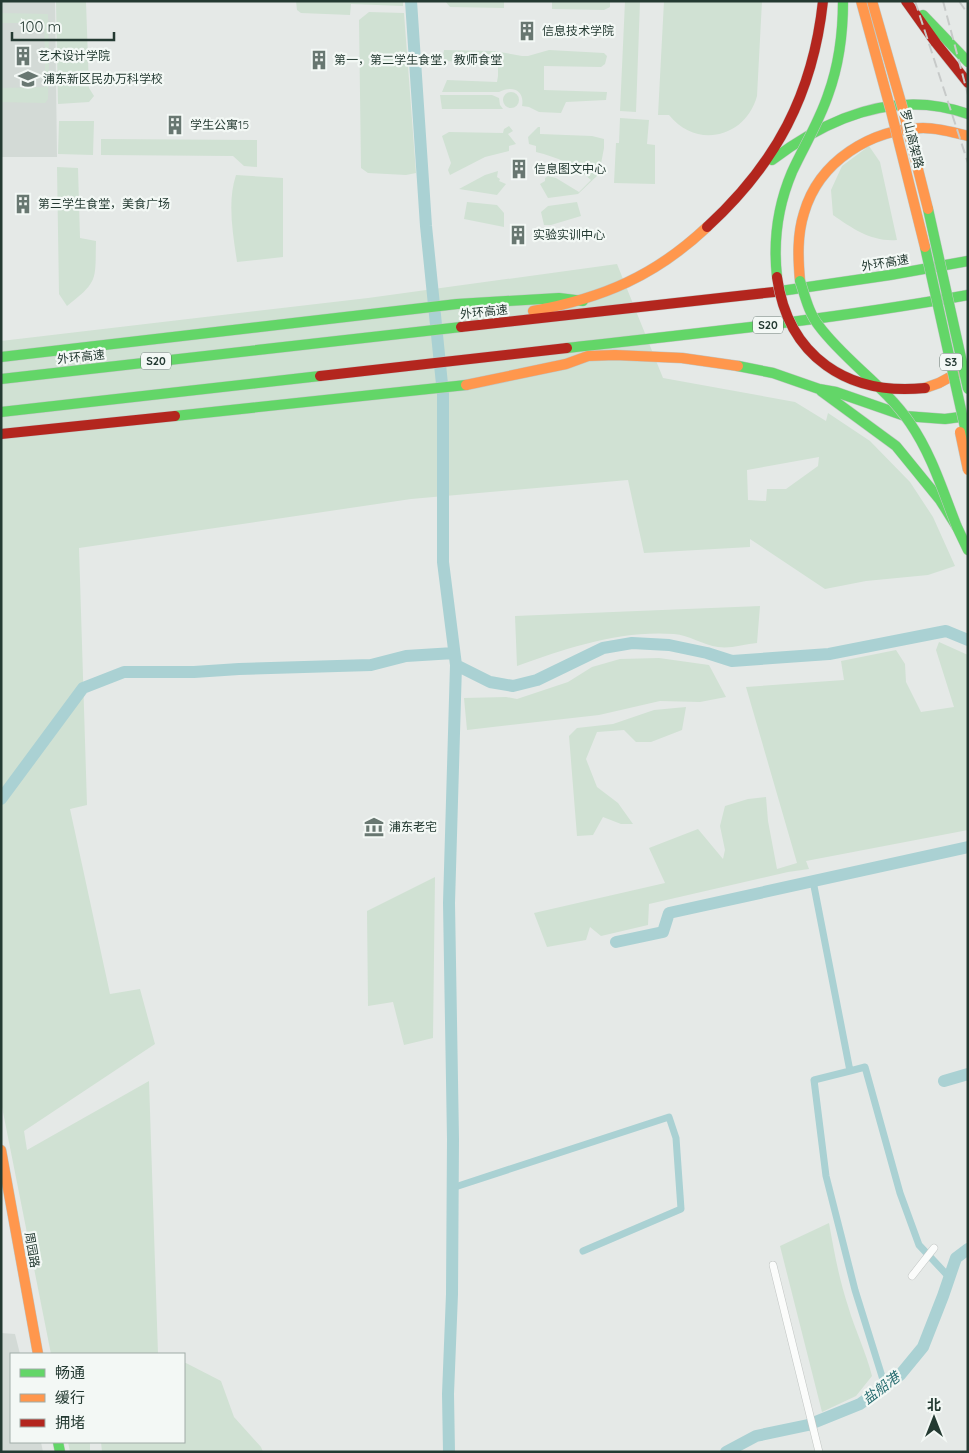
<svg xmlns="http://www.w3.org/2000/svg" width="969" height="1453" font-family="Quicksand,'Noto Sans SC',sans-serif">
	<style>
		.built { fill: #d3dad6 }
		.green { fill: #d0e1d3; fill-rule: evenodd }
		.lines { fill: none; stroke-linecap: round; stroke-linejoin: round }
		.canal { stroke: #aad1d3; stroke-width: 7 }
		.river { stroke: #aad1d3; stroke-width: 12 }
		.street-casing { stroke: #c2c6c4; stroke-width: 8 }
		.fast-casing { stroke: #c0c6c4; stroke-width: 11 }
		.slow-casing { stroke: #c0c6c4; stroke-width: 11 }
		.jam-casing { stroke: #c0c6c4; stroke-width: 11 }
		.street { stroke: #fbfcfb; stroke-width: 7 }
		.fast { stroke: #63d668; stroke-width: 10 }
		.slow { stroke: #ff974d; stroke-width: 10 }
		.jam { stroke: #b3261e; stroke-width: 10 }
		.rail { stroke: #c7cac9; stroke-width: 2; stroke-dasharray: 10 5; stroke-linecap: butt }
		.fast-bridge-casing { stroke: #c1c8c5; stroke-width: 11; stroke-linecap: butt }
		.slow-bridge-casing { stroke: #c1c8c5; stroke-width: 11; stroke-linecap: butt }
		.jam-bridge-casing { stroke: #c1c8c5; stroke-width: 11; stroke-linecap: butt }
		.fast-bridge { stroke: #63d668; stroke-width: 10 }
		.slow-bridge { stroke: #ff974d; stroke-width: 10 }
		.jam-bridge { stroke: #b3261e; stroke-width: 10 }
		.labels { text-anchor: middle; stroke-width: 4.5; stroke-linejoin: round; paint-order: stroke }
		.shield { fill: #f3f8f5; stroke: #62736c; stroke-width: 1 }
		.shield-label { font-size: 11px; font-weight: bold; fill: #243a32 }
		.poi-label { font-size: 12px; fill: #243a32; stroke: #f3f8f5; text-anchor: start }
		.street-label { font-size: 12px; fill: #243a32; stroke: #f3f8f5 }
		.water-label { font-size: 14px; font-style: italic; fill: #256b6f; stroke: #f3f8f5 }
	</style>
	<rect width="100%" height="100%" fill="#e5e9e7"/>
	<path class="built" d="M 1,1 L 55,1 L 57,157 L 1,157 Z
		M 1,1333 L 15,1334 L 20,1354 L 11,1354 L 11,1442 L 41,1442 L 43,1452 L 1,1452 Z"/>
	<path class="green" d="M 58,1 L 86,2 L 89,88 L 94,96 L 89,102 L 58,104 L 56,2 Z
		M 296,1 L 403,1 L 403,6 L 351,4 L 350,15 L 301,13 L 297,10 Z
		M 445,1 L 504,1 L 504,8 L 450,7 Z
		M 552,1 L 610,1 L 610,7 L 604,10 L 552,9 Z
		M 625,1 L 640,1 L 636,112 L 620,111 Z
		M 664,1 L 762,1 L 757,96 C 746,137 697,150 669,115 L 658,115 Z
		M 369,12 L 404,13 L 416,173 L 406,175 L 368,173 L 361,168 L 359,20 Z
		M 1,13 L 48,14 L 49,53 L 45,53 L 44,23 L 2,23 Z
		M 444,50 L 494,51 L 522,56 L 528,56 L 549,50 L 604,53 L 607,56 L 605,64 L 601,67 L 544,66 L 544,90 L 607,92 L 606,100 L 566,102 L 561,113 L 539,112 L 529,107 L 522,106 C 525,90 512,85 499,92 L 442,92 L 447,80 L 497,82 L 498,76 L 498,63 L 442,61 Z
		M 45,59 L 49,60 L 48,99 L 45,103 L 1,102 L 1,88 L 45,87 Z
		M503 100a8 8 0 1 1 16 0a8 8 0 1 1-16 0Z
		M 440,95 L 492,95 L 499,98 L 500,105 L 503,109 L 442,109 Z
		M 620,118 L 649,120 L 647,144 L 655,145 L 655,184 L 614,183 L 616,143 L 619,143 Z
		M 59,121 L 94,121 L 93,155 L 58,154 Z
		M 509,126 L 513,131 L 508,134 L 516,144 L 509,146 L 509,151 L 485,157 L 450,175 L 448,170 L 451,163 L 442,136 L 449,132 L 503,133 L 504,129 Z
		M 538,127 L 540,127 L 540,134 L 592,136 L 604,139 L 604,148 L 599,174 L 578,194 L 548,198 L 540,184 L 545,181 L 545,178 L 548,176 L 556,178 L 579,192 L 591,180 C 575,165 557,157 536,152 L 536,146 L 529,144 L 528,137 Z
		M 101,139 L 257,140 L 257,167 L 244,166 L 233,156 L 101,155 Z
		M 869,146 L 880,162 L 897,240 C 872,242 853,229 833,215 L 831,190 L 842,166 Z
		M 57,167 L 78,168 L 80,238 L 96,241 C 95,280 99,281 67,306 L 59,294 Z
		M 498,171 L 497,177 L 500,179 L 499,181 L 506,184 L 497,195 L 459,189 L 485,175 Z
		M 236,175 L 283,178 L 283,257 L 237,262 C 233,234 227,202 236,175 Z
		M 467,202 L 497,205 L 504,213 L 504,227 L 464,219 Z
		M 577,202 L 581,216 L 551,225 L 544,225 L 541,212 L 548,206 Z
		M 617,264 L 663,378 L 795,402 L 826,421 L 828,413 L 870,441 L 910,482 L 933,517 L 955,566 L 928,575 L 866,581 L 825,589 L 750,539 L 750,547 L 644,553 L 628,480 L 411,499 L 79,548 L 87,805 L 70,809 L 110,994 L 140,989 L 155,1044 L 24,1131 L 27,1150 L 149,1081 L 158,1354 L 51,1354 L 1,1102 L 1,341 L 368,298 ZM 819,457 L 818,466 L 786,489 L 767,489 L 766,501 L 748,500 L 747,470 Z
		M 760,606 L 757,643 C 745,644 730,649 718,647 C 703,645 689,635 674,634 C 620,630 567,648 517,666 L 515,616 Z
		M 939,642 L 968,655 L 968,830 L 806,861 L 809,869 L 788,872 L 649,904 L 648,925 L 601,936 L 590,927 L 586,940 L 547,947 L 534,913 L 665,883 L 649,848 L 698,829 L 723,859 L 725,850 L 720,826 L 725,806 L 748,799 L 766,797 L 768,821 L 777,869 L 797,863 L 746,687 L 844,680 L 841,661 L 896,650 L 905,664 L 906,682 L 921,712 L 954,707 L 936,650 Z
		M 659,658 L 709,665 L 726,697 L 700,702 L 660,701 L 599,715 L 467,730 L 464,698 L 506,697 L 517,699 L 568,682 L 592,667 L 620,659 Z
		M 686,707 L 682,730 L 651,742 L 636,742 L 624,730 L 597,732 L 586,759 L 597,787 L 618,803 L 633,824 L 621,824 L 603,817 L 593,835 L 577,836 L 569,736 L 577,728 L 613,724 L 654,710 Z
		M 435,877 L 433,1038 L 404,1045 L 393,1002 L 368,1006 L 367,911 Z
		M 829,1223 C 834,1251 839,1279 848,1306 C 855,1330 866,1352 872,1376 L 856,1396 L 822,1412 L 780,1246 Z
		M 184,1363 L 186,1363 L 221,1381 L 234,1417 L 261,1447 L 263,1452 L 102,1452 L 101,1442 L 184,1442 Z
		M 68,1442 L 90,1442 L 90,1452 L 70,1452 Z"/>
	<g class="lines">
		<path class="canal" d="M 813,881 L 850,1071 L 814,1080 L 826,1176 L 855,1290 L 885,1386
			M 850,1071 L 865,1067 L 900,1193 L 919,1245 L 949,1277
			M 452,1188 L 669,1117 L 676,1138 L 681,1209 L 583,1251"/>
		<path class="river" d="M 411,1 L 426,226 L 443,394 L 443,562 L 456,665 L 449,903 L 453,1139 L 452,1294 L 448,1394 L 449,1452
			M 456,665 L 490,682 L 513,686 L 537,680 L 603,648 L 632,643 L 669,645 L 707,653 L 732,661 L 829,654 L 946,631 L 968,640
			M 1,799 L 83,688 L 124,672 L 194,672 L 239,669 L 371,665 L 406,656 L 454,653
			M 616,942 L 663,932 L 669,913 L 968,847
			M 944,1081 L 968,1074
			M 726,1452 L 756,1436 L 808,1425 L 860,1404 L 900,1375 L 923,1347 L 943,1296 L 956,1258 L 968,1249"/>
		<defs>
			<path id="street" d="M 773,1265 L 819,1452
				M 912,1276 L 934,1248"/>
			<path id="fast" d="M 923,15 L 968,62
				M 772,160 C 829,117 897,89 968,114
				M 774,292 L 890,275 L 968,261
				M 567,348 C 701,333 835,319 968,295
				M 1,357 L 457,304 L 559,298 L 583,301
				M 738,366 L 773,373 L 819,389 L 836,392 L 905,416 L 945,419 L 968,416
				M 1,379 L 461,327
				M 821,391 L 896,446 L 940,500 L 957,527 L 968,550
				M 1,412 L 320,376
				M 175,416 L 466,385
				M 58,1442 L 60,1452"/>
			<path id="slow" d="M 800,281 C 798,258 797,235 804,213 C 819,161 871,129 923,128 C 938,128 953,132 968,136
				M 533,311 C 603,298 655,276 707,227
				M 466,385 L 566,364 L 588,356 L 615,355 L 682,358 L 738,366
				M 925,388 L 939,383 L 963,370
				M 1,1150 L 38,1354"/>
			<path id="jam" d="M 906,1 L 936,43 L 968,83
				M 707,227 C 776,164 813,94 823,1
				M 461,327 L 774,292
				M 320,376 L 567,348
				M 1,434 L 175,416"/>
		</defs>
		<use href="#street" class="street-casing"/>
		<use href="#fast" class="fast-casing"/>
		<use href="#slow" class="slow-casing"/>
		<use href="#jam" class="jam-casing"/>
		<use href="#street" class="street"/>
		<use href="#fast" class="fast"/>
		<use href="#slow" class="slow"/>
		<use href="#jam" class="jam"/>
		<path class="rail" d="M 915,1 L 968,163
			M 943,1 L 968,95
			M 959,1 L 968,14"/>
		<defs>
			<path id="fast-bridge" d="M 928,209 L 968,389
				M 925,247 L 968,441
				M 777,277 C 773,241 778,205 792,172 C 804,146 819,122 828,95 C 839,65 843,33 843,1
				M 800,281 C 805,296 809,314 819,326 C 846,362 885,386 910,423 C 932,455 943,492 957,527"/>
			<path id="slow-bridge" d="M 861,1 L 891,111 L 925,247
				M 872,1 L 902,106 L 928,209
				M 960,432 L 968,470"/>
			<path id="jam-bridge" d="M 777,277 C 788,357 848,396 925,388"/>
		</defs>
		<use href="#fast-bridge" class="fast-bridge-casing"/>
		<use href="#slow-bridge" class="slow-bridge-casing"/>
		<use href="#jam-bridge" class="jam-bridge-casing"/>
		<use href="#fast-bridge" class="fast-bridge"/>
		<use href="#slow-bridge" class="slow-bridge"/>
		<use href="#jam-bridge" class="jam-bridge"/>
	</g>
	<defs>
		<symbol id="building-bare" viewBox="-9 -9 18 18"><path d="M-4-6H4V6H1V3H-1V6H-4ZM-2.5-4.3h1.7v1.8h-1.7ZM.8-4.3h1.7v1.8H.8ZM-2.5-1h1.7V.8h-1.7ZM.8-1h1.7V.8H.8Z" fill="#687771" stroke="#f3f8f5" stroke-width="2.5" paint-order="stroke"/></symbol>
		<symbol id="school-bare" viewBox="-9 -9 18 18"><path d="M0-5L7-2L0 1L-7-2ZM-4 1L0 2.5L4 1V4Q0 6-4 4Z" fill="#687771" stroke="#f3f8f5" stroke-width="2.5" paint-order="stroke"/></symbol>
		<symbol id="museum-bare" viewBox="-9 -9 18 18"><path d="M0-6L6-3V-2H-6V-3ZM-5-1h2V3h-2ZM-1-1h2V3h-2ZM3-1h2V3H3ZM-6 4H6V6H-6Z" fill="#687771" stroke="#f3f8f5" stroke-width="2.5" paint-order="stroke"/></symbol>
	</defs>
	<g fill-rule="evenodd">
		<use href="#building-bare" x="513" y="17" width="28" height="28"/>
		<use href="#building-bare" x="9" y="42" width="28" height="28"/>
		<use href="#building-bare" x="305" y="46" width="28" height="28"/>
		<use href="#school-bare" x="14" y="65" width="28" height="28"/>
		<use href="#building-bare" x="161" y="111" width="28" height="28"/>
		<use href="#building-bare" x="505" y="155" width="28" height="28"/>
		<use href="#building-bare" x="9" y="190" width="28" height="28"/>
		<use href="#building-bare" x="504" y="221" width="28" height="28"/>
		<use href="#museum-bare" x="360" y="813" width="28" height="28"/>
	</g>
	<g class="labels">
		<g class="shield">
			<rect x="753" y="316.5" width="30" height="17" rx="4"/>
			<rect x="141" y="352.5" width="30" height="17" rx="4"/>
			<rect x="940" y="353.5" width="22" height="17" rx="4"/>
		</g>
		<g class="shield-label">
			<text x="768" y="329">S20</text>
			<text x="156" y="365">S20</text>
			<text x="951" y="366">S3</text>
		</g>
		<g class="poi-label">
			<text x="542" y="35">信息技术学院</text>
			<text x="38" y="60">艺术设计学院</text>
			<text x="334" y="64">第一，第二学生食堂，教师食堂</text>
			<text x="43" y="83">浦东新区民办万科学校</text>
			<text x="190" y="129">学生公寓15</text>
			<text x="534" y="173">信息图文中心</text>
			<text x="38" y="208">第三学生食堂，美食广场</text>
			<text x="533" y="239">实验实训中心</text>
			<text x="389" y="831">浦东老宅</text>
		</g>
		<g class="street-label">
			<text transform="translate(912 139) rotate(76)" y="4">罗山高架路</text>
			<text transform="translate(885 263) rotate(-9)" y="4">外环高速</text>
			<text transform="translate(484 312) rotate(-6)" y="4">外环高速</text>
			<text transform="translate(81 357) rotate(-6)" y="4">外环高速</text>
			<text transform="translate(32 1250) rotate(80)" y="4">周园路</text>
		</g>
		<g class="water-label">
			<text transform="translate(881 1388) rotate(-37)" y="5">盐船港</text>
		</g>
	</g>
	<rect width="969" height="1453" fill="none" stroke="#243a32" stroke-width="5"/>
	<rect x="10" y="1353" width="175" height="90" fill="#f3f8f5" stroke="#a0aca7"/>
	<rect x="20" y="1369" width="25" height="8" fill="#63d668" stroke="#a0aca7"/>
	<text x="55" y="1378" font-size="15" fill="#243a32">畅通</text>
	<rect x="20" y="1394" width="25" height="8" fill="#ff974d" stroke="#a0aca7"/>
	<text x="55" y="1403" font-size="15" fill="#243a32">缓行</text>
	<rect x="20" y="1419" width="25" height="8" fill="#b3261e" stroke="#a0aca7"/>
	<text x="55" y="1428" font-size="15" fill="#243a32">拥堵</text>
	<g transform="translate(934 1418)" stroke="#f3f8f5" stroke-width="4" paint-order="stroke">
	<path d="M0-4L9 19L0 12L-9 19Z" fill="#243a32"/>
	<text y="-8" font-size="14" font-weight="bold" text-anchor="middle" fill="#243a32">北</text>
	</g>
	<path d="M12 32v8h102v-8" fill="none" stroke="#243a32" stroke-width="2.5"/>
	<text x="20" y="32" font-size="15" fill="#243a32" stroke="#f3f8f5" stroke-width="4" paint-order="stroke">100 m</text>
</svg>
